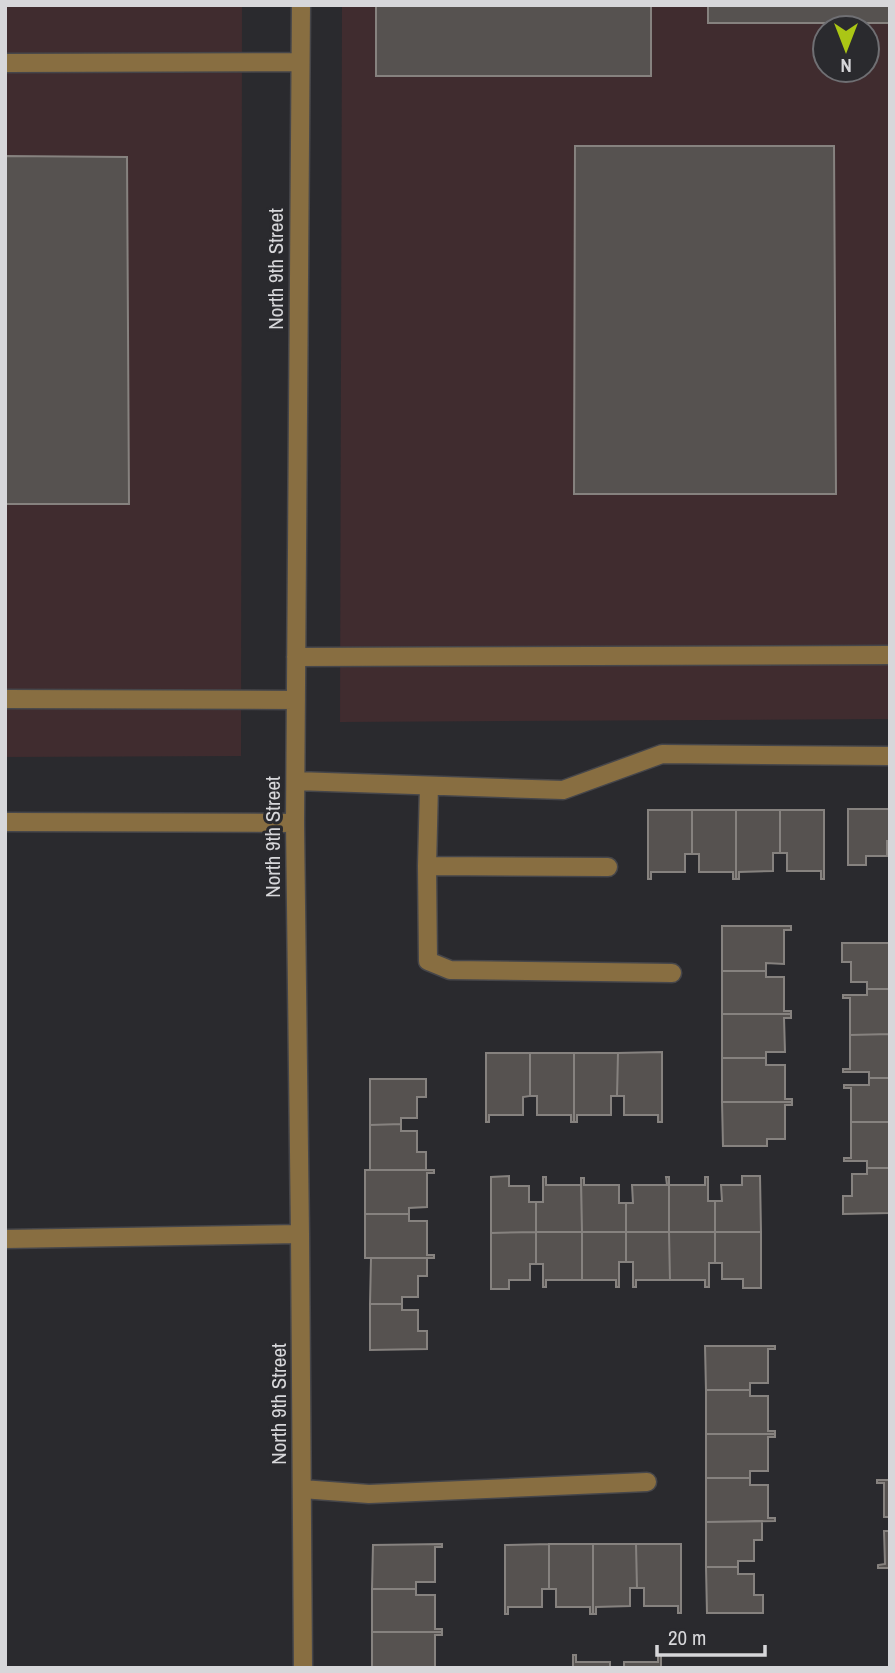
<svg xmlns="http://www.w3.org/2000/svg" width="895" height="1673" font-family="'Archivo Narrow',sans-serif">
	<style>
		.commercial { fill: #402c2f; fill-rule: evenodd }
		.building { fill: #565250; stroke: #86827f; stroke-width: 2 }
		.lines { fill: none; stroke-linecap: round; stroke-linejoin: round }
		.minor-casing { stroke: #46464a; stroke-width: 21 }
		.minor { stroke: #886e41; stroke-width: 18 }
		.labels { text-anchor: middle; stroke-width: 6; stroke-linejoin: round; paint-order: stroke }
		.street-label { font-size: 21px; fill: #d7d7da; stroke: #2a2a2e }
	</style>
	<rect width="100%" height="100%" fill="#2a2a2e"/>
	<path class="commercial" d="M 5,5 L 242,5 L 241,756 L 5,757 Z
		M 342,5 L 890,5 L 890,719 L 340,722 ZM 825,28 L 867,28 L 867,70 L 825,70 Z"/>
	<path class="building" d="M 376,5 L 651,5 L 651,76 L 376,76 Z
		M 708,5 L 890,5 L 890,23 L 708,23 Z
		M 575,146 L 834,146 L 836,494 L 574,494 Z
		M 5,156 L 127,157 L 129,504 L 5,504 Z
		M 848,809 L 890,809 L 890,841 L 887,841 L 887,856 L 866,856 L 866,865 L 848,865 Z
		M 648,810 L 692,810 L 692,854 L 685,854 L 685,872 L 651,872 L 651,879 L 648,879 Z
		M 692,810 L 736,810 L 736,879 L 733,879 L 733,872 L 699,872 L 699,854 L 692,854 Z
		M 736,810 L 780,810 L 780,853 L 773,853 L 773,871 L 739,872 L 739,879 L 736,879 Z
		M 780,810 L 824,810 L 824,879 L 821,879 L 821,871 L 787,871 L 787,853 L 780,853 Z
		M 722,926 L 791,926 L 791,930 L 784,930 L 784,964 L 766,963 L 766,971 L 722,971 Z
		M 842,943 L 890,943 L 890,989 L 867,989 L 867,982 L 851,982 L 851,962 L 842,962 Z
		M 722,971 L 766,971 L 766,977 L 784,977 L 784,1011 L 791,1011 L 791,1014 L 722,1014 Z
		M 867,989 L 890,989 L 890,1034 L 850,1035 L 850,998 L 843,998 L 843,995 L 867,995 Z
		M 722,1014 L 791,1014 L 791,1018 L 784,1018 L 785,1052 L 766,1052 L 766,1058 L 722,1058 Z
		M 890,1034 L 890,1078 L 869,1078 L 869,1072 L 843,1072 L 843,1069 L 850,1069 L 850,1035 Z
		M 662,1052 L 662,1122 L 658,1122 L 658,1115 L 624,1115 L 624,1096 L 617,1096 L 618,1053 Z
		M 486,1053 L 530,1053 L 530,1096 L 523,1097 L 523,1115 L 489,1115 L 489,1122 L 486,1122 Z
		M 530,1053 L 574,1053 L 574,1122 L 571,1122 L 571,1115 L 537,1115 L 537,1096 L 530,1096 Z
		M 574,1053 L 618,1053 L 617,1096 L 611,1096 L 611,1115 L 577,1115 L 577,1122 L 574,1122 Z
		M 722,1058 L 766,1058 L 766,1065 L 785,1065 L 785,1099 L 792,1099 L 792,1102 L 722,1102 Z
		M 869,1078 L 890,1078 L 890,1122 L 851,1122 L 851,1088 L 844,1088 L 844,1085 L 869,1085 Z
		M 370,1079 L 426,1079 L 426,1097 L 417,1097 L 417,1118 L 401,1118 L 401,1124 L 370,1125 Z
		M 722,1102 L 792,1102 L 792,1105 L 785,1105 L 785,1139 L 767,1139 L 767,1146 L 723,1146 Z
		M 851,1122 L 890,1122 L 890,1168 L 867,1168 L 867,1161 L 844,1161 L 844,1158 L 851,1158 Z
		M 401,1124 L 401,1131 L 417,1131 L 417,1152 L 426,1152 L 426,1170 L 370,1170 L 370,1125 Z
		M 867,1168 L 890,1168 L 890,1213 L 843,1214 L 843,1196 L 852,1196 L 852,1174 L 867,1174 Z
		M 365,1170 L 434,1170 L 434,1173 L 427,1173 L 427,1207 L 409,1208 L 409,1214 L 365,1214 Z
		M 509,1176 L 509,1186 L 529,1186 L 529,1202 L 536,1202 L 536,1232 L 491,1233 L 491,1177 Z
		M 742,1176 L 760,1176 L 761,1232 L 715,1232 L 715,1201 L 722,1201 L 721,1185 L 742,1185 Z
		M 543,1177 L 546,1177 L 546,1185 L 581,1185 L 582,1232 L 536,1232 L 536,1202 L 543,1202 Z
		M 666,1177 L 669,1177 L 669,1232 L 626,1232 L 626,1203 L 633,1203 L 632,1185 L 667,1185 Z
		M 705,1177 L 708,1177 L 708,1201 L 715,1201 L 715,1232 L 669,1232 L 669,1185 L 705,1185 Z
		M 581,1178 L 584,1178 L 584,1185 L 619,1185 L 619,1203 L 626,1203 L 626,1232 L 582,1232 Z
		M 365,1214 L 409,1214 L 409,1221 L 427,1221 L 427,1255 L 434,1255 L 434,1258 L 365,1258 Z
		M 536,1232 L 536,1264 L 530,1264 L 530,1280 L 509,1280 L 509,1289 L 491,1289 L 491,1233 Z
		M 536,1232 L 582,1232 L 582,1280 L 546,1280 L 546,1287 L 543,1287 L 543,1264 L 536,1264 Z
		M 582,1232 L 626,1232 L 626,1262 L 619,1262 L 619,1287 L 616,1287 L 616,1280 L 582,1280 Z
		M 626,1232 L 669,1232 L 670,1280 L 636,1280 L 636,1287 L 633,1287 L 633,1262 L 626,1262 Z
		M 669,1232 L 715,1232 L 715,1263 L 709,1263 L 709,1287 L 705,1287 L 705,1280 L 670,1280 Z
		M 715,1232 L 761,1232 L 761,1288 L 743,1288 L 743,1279 L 722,1279 L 722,1263 L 715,1263 Z
		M 371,1258 L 427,1258 L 427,1276 L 418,1276 L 418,1297 L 402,1297 L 402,1304 L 370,1304 Z
		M 370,1304 L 402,1304 L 402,1310 L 418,1310 L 418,1331 L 427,1331 L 427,1349 L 370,1350 Z
		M 705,1346 L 775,1346 L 775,1349 L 768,1349 L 768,1383 L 750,1383 L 750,1390 L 706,1390 Z
		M 706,1390 L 750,1390 L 750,1396 L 768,1396 L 768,1431 L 775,1431 L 775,1434 L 706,1434 Z
		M 706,1434 L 775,1434 L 775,1437 L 768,1437 L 768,1471 L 750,1471 L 750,1478 L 706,1478 Z
		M 706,1478 L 750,1478 L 750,1485 L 768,1485 L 768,1518 L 775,1518 L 775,1521 L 706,1522 Z
		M 877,1480 L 890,1480 L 890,1517 L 884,1517 L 884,1483 L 877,1483 Z
		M 762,1521 L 762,1540 L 754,1540 L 754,1561 L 738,1561 L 738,1567 L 706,1567 L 706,1522 Z
		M 884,1531 L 890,1531 L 890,1568 L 878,1568 L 878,1565 L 885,1564 Z
		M 442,1544 L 442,1547 L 435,1547 L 435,1582 L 416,1582 L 416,1589 L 372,1589 L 373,1545 Z
		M 549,1544 L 549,1589 L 542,1589 L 542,1607 L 508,1607 L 508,1614 L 505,1614 L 505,1545 Z
		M 549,1544 L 593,1544 L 593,1614 L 590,1614 L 590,1607 L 556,1607 L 556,1589 L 549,1589 Z
		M 593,1544 L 636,1544 L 637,1588 L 630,1588 L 630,1606 L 596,1607 L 596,1614 L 593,1614 Z
		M 636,1544 L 681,1544 L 681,1613 L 678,1613 L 678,1606 L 644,1606 L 644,1588 L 637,1588 Z
		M 706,1567 L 738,1567 L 738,1574 L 754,1574 L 754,1595 L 763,1595 L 763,1613 L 707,1613 Z
		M 372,1589 L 416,1589 L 416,1595 L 435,1595 L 435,1629 L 442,1629 L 442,1632 L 372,1632 Z
		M 372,1632 L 442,1632 L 442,1635 L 435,1635 L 435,1668 L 372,1668 Z
		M 573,1655 L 576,1655 L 576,1662 L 610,1662 L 610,1668 L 573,1668 Z
		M 658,1655 L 661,1655 L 661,1668 L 624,1668 L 624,1662 L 658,1662 Z"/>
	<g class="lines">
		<defs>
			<path id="minor" d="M 301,5 L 295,823 L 300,1234 L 303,1668
				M 5,63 L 300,62
				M 296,657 L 890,655
				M 5,699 L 296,700
				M 296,781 L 563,790 L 662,754 L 890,756
				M 429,786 L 427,866 L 428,961 L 450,970 L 672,973
				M 5,822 L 295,823
				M 427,866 L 608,867
				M 5,1239 L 300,1234
				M 302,1489 L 369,1494 L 647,1482"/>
		</defs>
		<use href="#minor" class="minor-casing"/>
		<use href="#minor" class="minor"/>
	</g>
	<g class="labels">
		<g class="street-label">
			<text transform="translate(276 269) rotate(-90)" y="7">North 9th Street</text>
			<text transform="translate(273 837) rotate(-90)" y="7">North 9th Street</text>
			<text transform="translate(279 1404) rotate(-90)" y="7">North 9th Street</text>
		</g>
	</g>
	<rect width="895" height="1673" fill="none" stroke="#d7d7da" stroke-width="14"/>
	<g transform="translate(846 49) rotate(180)"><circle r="33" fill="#2a2a2e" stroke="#6f6f73" stroke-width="2"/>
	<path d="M0-5L12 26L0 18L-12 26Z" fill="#abc615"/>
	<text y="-10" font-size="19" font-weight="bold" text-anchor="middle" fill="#d7d7da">N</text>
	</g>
	<path d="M657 1645v10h108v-10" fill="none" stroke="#d7d7da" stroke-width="3.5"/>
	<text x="668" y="1645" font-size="21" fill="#d7d7da" stroke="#2a2a2e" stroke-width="5" paint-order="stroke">20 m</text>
</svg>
